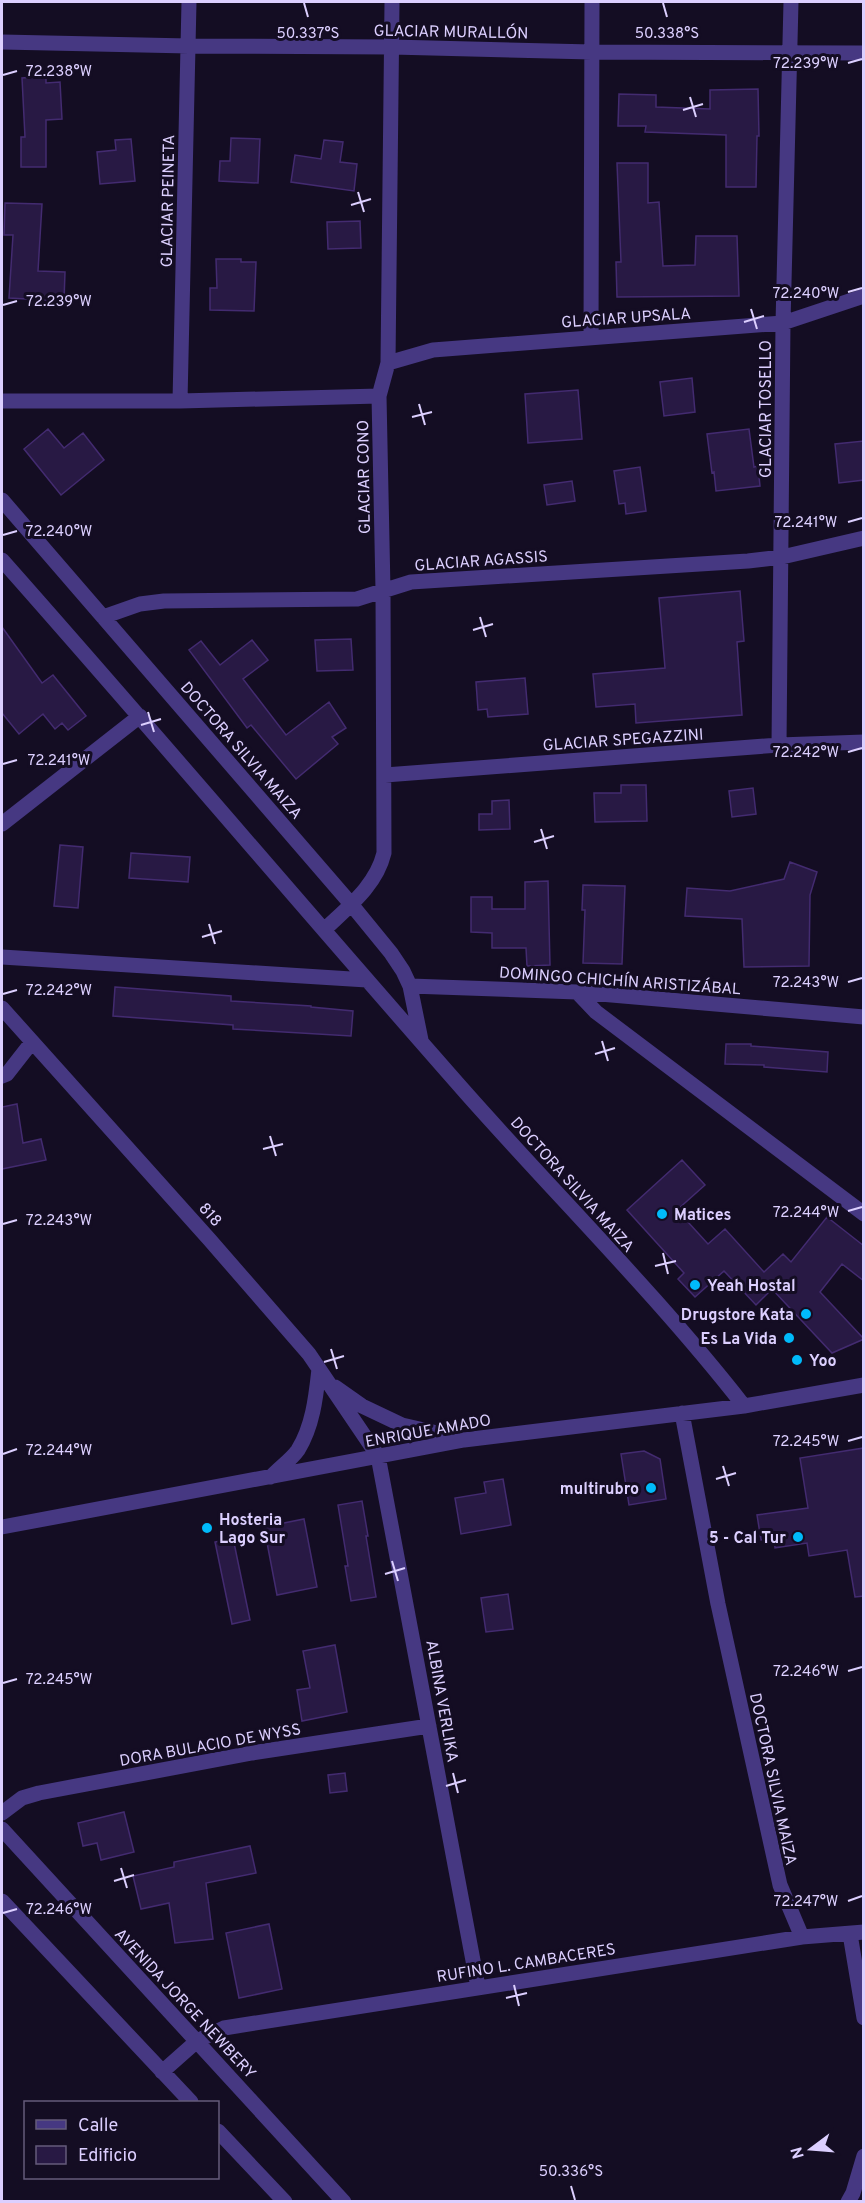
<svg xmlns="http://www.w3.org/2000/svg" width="865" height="2203" font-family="Overpass,sans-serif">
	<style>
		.building { fill: #281944; stroke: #432b70; stroke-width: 1.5 }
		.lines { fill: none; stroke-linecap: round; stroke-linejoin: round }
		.minor { stroke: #463882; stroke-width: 15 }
		.ticks { fill: none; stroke: #dccfff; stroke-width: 2 }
		.poi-dot { fill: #00bafa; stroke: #140d23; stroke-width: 2 }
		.labels { text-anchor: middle; stroke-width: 6; stroke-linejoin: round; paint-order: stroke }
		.street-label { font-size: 16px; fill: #dccfff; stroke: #140d23 }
		.poi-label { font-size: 16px; font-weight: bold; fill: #dccfff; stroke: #140d23; text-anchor: start }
		.ticks-label { font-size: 15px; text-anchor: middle; fill: #dccfff; stroke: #140d23; stroke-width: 6; stroke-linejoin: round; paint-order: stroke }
	</style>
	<rect width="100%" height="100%" fill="#140d23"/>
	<path class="building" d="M 46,76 L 46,83 L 60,82 L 62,119 L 46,120 L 46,167 L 21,167 L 21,137 L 25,137 L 22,78 Z
		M 758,89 L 759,136 L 757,136 L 756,187 L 726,187 L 726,135 L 645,132 L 646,126 L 618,126 L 619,94 L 656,95 L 656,107 L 710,109 L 710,90 Z
		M 231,138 L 260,139 L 258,183 L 219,181 L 220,161 L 230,161 Z
		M 131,139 L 135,181 L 100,184 L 97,152 L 116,150 L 115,140 Z
		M 324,140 L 343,142 L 340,162 L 357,164 L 354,191 L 291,182 L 295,155 L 321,159 Z
		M 617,163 L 648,163 L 648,203 L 659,202 L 663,266 L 695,265 L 696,236 L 737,236 L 739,296 L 617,297 L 616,262 L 621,262 Z
		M 5,203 L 42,204 L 38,271 L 65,272 L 64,301 L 9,298 L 13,235 L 4,235 Z
		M 360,221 L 361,248 L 328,249 L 327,222 Z
		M 216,259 L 241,259 L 241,262 L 256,262 L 254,311 L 210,310 L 210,288 L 217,288 Z
		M 692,378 L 695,412 L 664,416 L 660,382 Z
		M 578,390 L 582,439 L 528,443 L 525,394 Z
		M 48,429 L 64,448 L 83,433 L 104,460 L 61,495 L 24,449 Z
		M 749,429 L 754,467 L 758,466 L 760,486 L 716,491 L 714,472 L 712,473 L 707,434 Z
		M 864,441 L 864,480 L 839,483 L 835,444 Z
		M 640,467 L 646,511 L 626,514 L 625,503 L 619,504 L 614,471 Z
		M 572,481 L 575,501 L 547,505 L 544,485 Z
		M 740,591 L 744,641 L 737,642 L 742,715 L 636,723 L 635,704 L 596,707 L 593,674 L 665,668 L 659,598 Z
		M 2,627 L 42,683 L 53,675 L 86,716 L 68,730 L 62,723 L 55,729 L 43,714 L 19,734 L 2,713 Z
		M 351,639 L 353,670 L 317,671 L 315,640 Z
		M 252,640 L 268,660 L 243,679 L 286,735 L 329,702 L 346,728 L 332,737 L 338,744 L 296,779 L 251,725 L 247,728 L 189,650 L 201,641 L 220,665 Z
		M 525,678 L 528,714 L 488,717 L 487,709 L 478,710 L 476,682 Z
		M 621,785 L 646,785 L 647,821 L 595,822 L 594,793 L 621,793 Z
		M 753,788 L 756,814 L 732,817 L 729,791 Z
		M 509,800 L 510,829 L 479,830 L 479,814 L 492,814 L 492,801 Z
		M 60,845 L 83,847 L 78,908 L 54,906 Z
		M 131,853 L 190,857 L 188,882 L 129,878 Z
		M 790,862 L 817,872 L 810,895 L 809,966 L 744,967 L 742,919 L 685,916 L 687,888 L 730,891 L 784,879 Z
		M 548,881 L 550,965 L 527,966 L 526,948 L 492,948 L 492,933 L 471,932 L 471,897 L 492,897 L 492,909 L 525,909 L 525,882 Z
		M 583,885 L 625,886 L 622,964 L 583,963 L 585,910 L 582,910 Z
		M 115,987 L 231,996 L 231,1001 L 311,1006 L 311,1007 L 353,1011 L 351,1036 L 233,1029 L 233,1025 L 113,1016 Z
		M 726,1044 L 751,1044 L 751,1046 L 828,1052 L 827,1072 L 764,1067 L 764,1065 L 725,1064 Z
		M 17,1104 L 23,1143 L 41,1139 L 46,1160 L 2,1169 L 2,1107 Z
		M 682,1160 L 705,1185 L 677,1210 L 708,1244 L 725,1229 L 764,1272 L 783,1254 L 791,1262 L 827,1217 L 864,1246 L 864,1281 L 842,1264 L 820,1292 L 864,1339 L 832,1353 L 772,1289 L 756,1305 L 724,1271 L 695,1297 L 678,1279 L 684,1273 L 627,1210 Z
		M 864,1448 L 864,1596 L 855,1597 L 847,1550 L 809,1556 L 807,1543 L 775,1548 L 774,1538 L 761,1540 L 757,1515 L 808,1508 L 800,1458 Z
		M 644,1451 L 660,1459 L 666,1499 L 629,1505 L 621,1454 Z
		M 503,1479 L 511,1525 L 461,1534 L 455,1498 L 486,1493 L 484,1482 Z
		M 362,1501 L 368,1536 L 366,1536 L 376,1597 L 351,1601 L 345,1566 L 348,1566 L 338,1505 Z
		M 304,1519 L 317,1587 L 277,1595 L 264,1527 Z
		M 233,1538 L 250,1620 L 232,1624 L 215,1542 Z
		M 508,1594 L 513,1629 L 486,1632 L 481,1598 Z
		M 335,1645 L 347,1712 L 302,1721 L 297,1690 L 310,1688 L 303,1651 Z
		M 345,1773 L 347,1791 L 330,1793 L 328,1775 Z
		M 124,1812 L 134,1852 L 101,1860 L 97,1843 L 83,1846 L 78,1823 Z
		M 250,1846 L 256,1873 L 206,1883 L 213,1939 L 175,1943 L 169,1903 L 141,1909 L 133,1876 L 174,1867 L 174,1862 Z
		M 269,1924 L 282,1989 L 239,1998 L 226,1933 Z"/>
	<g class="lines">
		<path class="minor" d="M 2,42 L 189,46 L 392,47 L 592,52 L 864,53
			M 591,338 L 592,2
			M 388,363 L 433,350 L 783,323 L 864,296
			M 2,401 L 180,401 L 379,396
			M 180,401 L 189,2
			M 2,500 L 351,904 L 391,953 L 403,971 L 410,986 L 421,1040
			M 2,560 C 158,736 310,916 466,1093 C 558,1197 658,1296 744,1406
			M 103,617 L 140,604 L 164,601 L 357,599 L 411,582 L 748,561 L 782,557 L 864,538
			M 779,745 L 783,323 L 791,2
			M 385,775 L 779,745 L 864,742
			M 2,824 L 140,716
			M 324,930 C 348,907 376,886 384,853 L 383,590 L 379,396 L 388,363 L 392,2
			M 2,957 L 367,980
			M 410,986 L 577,992 L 864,1017
			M 577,992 L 596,1012 L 864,1214
			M 2,1008 L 209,1239 L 309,1354 L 378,1456 L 478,1987
			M 2,1076 L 7,1074 L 32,1042
			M 335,1387 L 362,1406 L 402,1425 L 459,1438
			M 682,1413 L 718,1604 L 780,1885 L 802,1937
			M 271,1477 C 279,1468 291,1460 298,1450 C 313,1426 316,1396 319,1369
			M 2,1527 L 464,1440 L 744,1406 L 864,1385
			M 2,1813 L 22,1798 L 39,1793 L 252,1753 L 429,1726
			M 2,1829 L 344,2202
			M 2,1901 L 191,2102
			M 850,1934 L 864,2018
			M 162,2072 L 197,2041 L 224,2028 L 802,1937 L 864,1932
			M 218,2131 L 285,2202
			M 848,2202 L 853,2193 L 864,2156"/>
	</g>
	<path class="ticks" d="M 304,3 L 308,17M 663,3 L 667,17M 848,63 L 862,59M 3,75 L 17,71M 690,97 L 696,117M 683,110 L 703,104M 358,192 L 364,212M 351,205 L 371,199M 848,292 L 862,288M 3,305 L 17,301M 751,309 L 757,329M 744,322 L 764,316M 419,404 L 425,425M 412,417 L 432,412M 848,522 L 862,518M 3,535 L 17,531M 480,617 L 486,637M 473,630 L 493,624M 148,712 L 154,732M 141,725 L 161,719M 848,752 L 862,748M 3,764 L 17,760M 541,829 L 547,849M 534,842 L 554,836M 209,924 L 215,944M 202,937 L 222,931M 848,982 L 862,978M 3,994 L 17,990M 602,1041 L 608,1061M 595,1054 L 615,1048M 270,1136 L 276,1156M 263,1149 L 283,1144M 848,1211 L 862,1207M 3,1224 L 17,1220M 663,1253 L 668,1274M 655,1266 L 676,1261M 331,1349 L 337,1369M 324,1362 L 344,1356M 848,1441 L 862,1437M 3,1454 L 17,1449M 723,1466 L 729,1486M 716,1479 L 736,1473M 392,1561 L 398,1581M 385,1574 L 405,1568M 848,1671 L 862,1667M 3,1683 L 17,1679M 453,1773 L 458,1793M 446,1786 L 466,1780M 121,1868 L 127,1888M 114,1881 L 134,1875M 848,1901 L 862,1896M 3,1913 L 17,1909M 514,1985 L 519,2006M 506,1998 L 527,1993M 571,2186 L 575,2200"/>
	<g class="poi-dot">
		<circle cx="662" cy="1214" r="6"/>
		<circle cx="695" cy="1285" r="6"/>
		<circle cx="806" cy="1314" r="6"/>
		<circle cx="789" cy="1338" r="6"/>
		<circle cx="797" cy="1360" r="6"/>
		<circle cx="651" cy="1488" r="6"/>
		<circle cx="207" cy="1528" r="6"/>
		<circle cx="798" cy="1537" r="6"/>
	</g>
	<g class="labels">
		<g class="street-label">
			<text transform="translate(451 31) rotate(1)" y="6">GLACIAR MURALLÓN</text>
			<text transform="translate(167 201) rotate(-89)" y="6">GLACIAR PEINETA</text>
			<text transform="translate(626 317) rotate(-4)" y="6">GLACIAR UPSALA</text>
			<text transform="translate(765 409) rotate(-90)" y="6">GLACIAR TOSELLO</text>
			<text transform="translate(363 477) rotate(-91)" y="6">GLACIAR CONO</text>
			<text transform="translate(481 560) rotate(-4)" y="6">GLACIAR AGASSIS</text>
			<text transform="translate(623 739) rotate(-4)" y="6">GLACIAR SPEGAZZINI</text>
			<text transform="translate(242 750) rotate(49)" y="6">DOCTORA SILVIA MAIZA</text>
			<text transform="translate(620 980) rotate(4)" y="6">DOMINGO CHICHÍN ARISTIZÁBAL</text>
			<text transform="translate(573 1184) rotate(48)" y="6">DOCTORA SILVIA MAIZA</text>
			<text transform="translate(211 1214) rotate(48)" y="6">818</text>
			<text transform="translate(428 1430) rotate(-10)" y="6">ENRIQUE AMADO</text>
			<text transform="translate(443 1701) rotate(80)" y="6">ALBINA VERLIKA</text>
			<text transform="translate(210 1744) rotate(-10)" y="6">DORA BULACIO DE WYSS</text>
			<text transform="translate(774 1779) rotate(78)" y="6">DOCTORA SILVIA MAIZA</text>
			<text transform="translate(526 1962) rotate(-9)" y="6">RUFINO L. CAMBACERES</text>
			<text transform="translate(186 2003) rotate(47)" y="6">AVENIDA JORGE NEWBERY</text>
		</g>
		<g class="poi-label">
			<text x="674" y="1220">Matices</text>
			<text x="707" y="1291">Yeah Hostal</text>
			<text x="794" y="1320" text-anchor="end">Drugstore Kata</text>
			<text x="777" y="1344" text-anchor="end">Es La Vida</text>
			<text x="809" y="1366">Yoo</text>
			<text x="639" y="1494" text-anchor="end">multirubro</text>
			<text x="219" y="1525">Hosteria<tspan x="219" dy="18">Lago Sur</tspan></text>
			<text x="786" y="1543" text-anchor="end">5 - Cal Tur</text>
		</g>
	</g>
	<g class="ticks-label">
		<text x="308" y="38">50.337°S</text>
		<text x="667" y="38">50.338°S</text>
		<text x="806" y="68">72.239°W</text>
		<text x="59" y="76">72.238°W</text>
		<text x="806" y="298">72.240°W</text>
		<text x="59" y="306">72.239°W</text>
		<text x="806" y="527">72.241°W</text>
		<text x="59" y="536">72.240°W</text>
		<text x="806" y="757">72.242°W</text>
		<text x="59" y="765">72.241°W</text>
		<text x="806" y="987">72.243°W</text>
		<text x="59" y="995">72.242°W</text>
		<text x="806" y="1217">72.244°W</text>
		<text x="59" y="1225">72.243°W</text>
		<text x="806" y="1446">72.245°W</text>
		<text x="59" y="1455">72.244°W</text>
		<text x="806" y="1676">72.246°W</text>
		<text x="59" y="1684">72.245°W</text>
		<text x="806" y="1906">72.247°W</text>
		<text x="59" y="1914">72.246°W</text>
		<text x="571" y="2176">50.336°S</text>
	</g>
	<rect width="865" height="2203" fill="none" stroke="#dccfff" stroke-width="6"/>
	<rect x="24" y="2101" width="195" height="78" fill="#140d23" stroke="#645b7b" stroke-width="1.5"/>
	<rect x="36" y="2120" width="30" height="9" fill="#463882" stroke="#645b7b" stroke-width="1.5"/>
	<text x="78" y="2131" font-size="18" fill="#dccfff">Calle</text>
	<rect x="36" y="2146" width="30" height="18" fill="#281944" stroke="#645b7b" stroke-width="1.5"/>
	<text x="78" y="2161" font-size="18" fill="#dccfff">Edificio</text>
	<g transform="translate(811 2149) rotate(254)" stroke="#140d23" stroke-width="4.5" paint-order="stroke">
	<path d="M0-4.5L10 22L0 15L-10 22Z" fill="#dccfff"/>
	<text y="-9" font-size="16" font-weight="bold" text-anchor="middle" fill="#dccfff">N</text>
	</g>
</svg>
